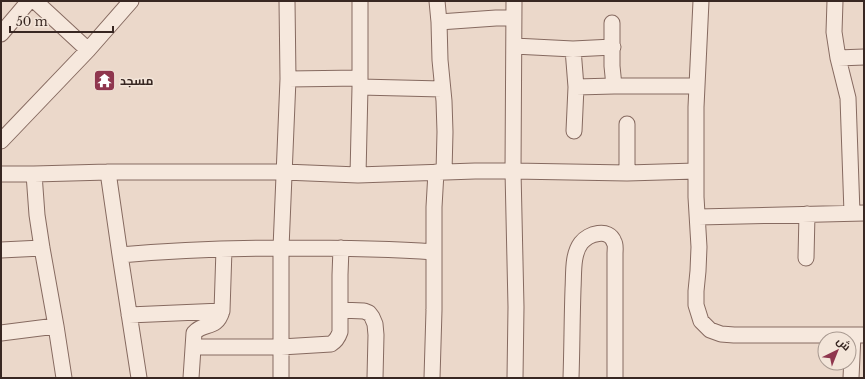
<svg xmlns="http://www.w3.org/2000/svg" width="865" height="379" font-family="'Libre Baskerville',Cairo,serif">
	<style>
		.lines { fill: none; stroke-linecap: round; stroke-linejoin: round }
		.street-casing { stroke: #866a60; stroke-width: 17 }
		.street { stroke: #f6e8dd; stroke-width: 15 }
		.labels { text-anchor: middle; stroke-width: 3; stroke-linejoin: round; paint-order: stroke }
		.poi-label { font-size: 12px; font-weight: bold; fill: #382722; stroke: #f3e5d9; text-anchor: start }
	</style>
	<rect width="100%" height="100%" fill="#ebd8ca"/>
	<g class="lines">
		<defs>
			<path id="street" d="M 35,1 L 88,50
				M 437,1 L 439,22 L 440,60 L 444,101 L 445,132 L 444,172
				M 514,1 L 513,171 L 516,307 L 515,378
				M 701,1 L 696,107 L 696,197 L 699,247 L 698,271 L 696,291 L 696,305 L 701,321 L 710,330 L 721,334 L 734,335 L 864,335
				M 835,1 L 834,32 L 838,58 L 848,98 L 852,213
				M 439,22 L 496,18 L 514,18
				M 612,23 L 612,66 L 614,86
				M 1,34 L 29,1
				M 514,46 L 573,49 L 613,47
				M 573,49 L 576,87 L 574,131
				M 838,58 L 864,57
				M 288,79 L 360,78
				M 360,87 L 442,89
				M 576,87 L 614,86 L 697,86
				M 1,141 L 88,50 L 131,1
				M 108,172 L 120,255 L 139,378
				M 627,173 L 627,124
				M 1,174 L 34,174 L 108,172 L 284,172 L 358,175 L 475,171 L 513,171 L 627,173 L 696,171
				M 34,174 L 37,215 L 42,248 L 56,326 L 64,378
				M 358,175 L 360,87 L 360,1
				M 698,217 L 864,213
				M 1,250 L 42,248
				M 120,255 C 173,250 227,248 281,248 C 332,248 383,248 434,252
				M 806,258 L 807,214
				M 340,310 L 364,311 L 369,313 L 372,317 L 375,324 L 376,335 L 375,378
				M 129,315 L 222,311
				M 1,333 L 56,326
				M 193,347 L 281,347 L 331,344 C 336,341 338,338 340,332 L 340,275 L 341,248
				M 191,378 L 194,333 C 204,321 216,331 222,311 L 224,249
				M 281,378 L 281,248 L 288,79 L 287,1
				M 432,378 L 434,310 L 434,207 L 436,172
				M 571,378 C 572,348 572,318 573,289 C 574,274 572,255 581,243 C 588,234 609,227 614,242 C 616,245 615,250 615,254 L 615,378
				M 851,378 L 853,335"/>
		</defs>
		<use href="#street" class="street-casing"/>
		<use href="#street" class="street"/>
	</g>
	<defs>
		<symbol id="temple-square" viewBox="-11 -11 22 22"><rect x="-9" y="-9" width="18" height="18" rx="4" fill="#8f364e" stroke="#f3e5d9"/><path d="M0-6L5-2H3V0L6.5 2.5H4V6H1.5V3h-3V6H-4V2.5H-6.5L-3 0V-2H-5Z" fill="#fff"/></symbol>
	</defs>
	<g fill-rule="evenodd">
		<use href="#temple-square" x="92" y="68" width="25" height="25"/>
	</g>
	<g class="labels">
		<g class="poi-label">
			<text x="120" y="85">مسجد</text>
		</g>
	</g>
	<rect width="865" height="379" fill="none" stroke="#382722" stroke-width="4"/>
	<g transform="translate(837 351) rotate(43)"><circle r="19" fill="#f3e5d9" stroke="#a89990"/>
	<path d="M0-3L7 15L0 10L-7 15Z" fill="#8f364e"/>
	<text y="-6" font-size="11" font-weight="bold" text-anchor="middle" fill="#382722">ش</text>
	</g>
	<path d="M10 26v6h103v-6" fill="none" stroke="#382722" stroke-width="2"/>
	<text x="16" y="26" font-size="12" fill="#382722" stroke="#f3e5d9" stroke-width="3" paint-order="stroke">50 m</text>
</svg>
